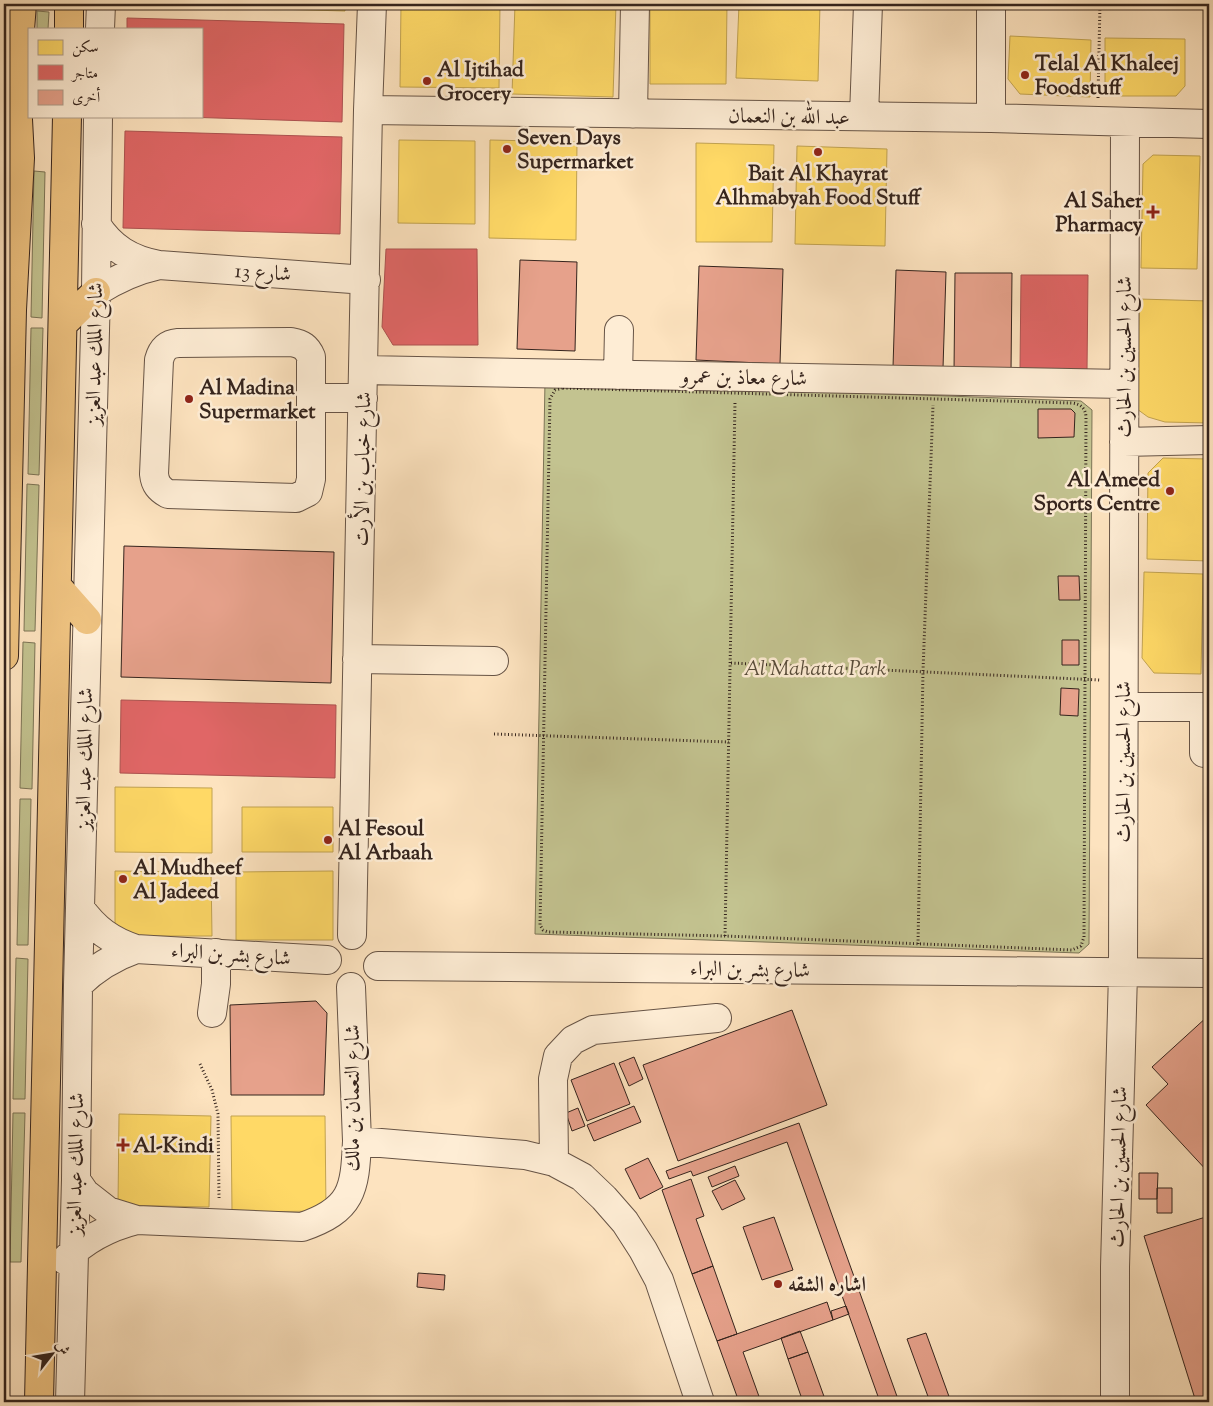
<svg xmlns="http://www.w3.org/2000/svg" width="1213" height="1406" font-family="'Sorts Mill Goudy',Amiri,serif">
	<style>
		.green { fill: #c3c390; stroke: #7c7456 }
		.homes { fill: #ffd966; stroke: #c2a350 }
		.shops { fill: #e06666; stroke: #ad5250 }
		.building { fill: #e6a18b; stroke: #35241d }
		.lines { fill: none; stroke-linecap: round; stroke-linejoin: round }
		.minor-casing { stroke: #675446; stroke-width: 30 }
		.highway-casing { stroke: #35241d; stroke-width: 30 }
		.path { stroke: #35241d; stroke-width: 3; stroke-dasharray: 1 2.5; stroke-linecap: butt }
		.minor { stroke: #feedd5; stroke-width: 28 }
		.highway { stroke: #eec280; stroke-width: 28 }
		.poi-dot { fill: #8f2418; stroke: #feedd5; stroke-width: 2 }
		.labels { text-anchor: middle; stroke-width: 5; stroke-linejoin: round; paint-order: stroke }
		.poi-label { font-size: 21px; font-weight: bold; fill: #35241d; stroke: #feedd5; text-anchor: start }
		.street-label { font-size: 21px; fill: #35241d; stroke: #feedd5 }
		.park-label { font-size: 21px; font-style: italic; fill: #584c3a; stroke: #feedd5 }
	</style>
	<rect width="100%" height="100%" fill="#fde3bf"/>
	<filter id="stains"><feTurbulence type="fractalNoise" baseFrequency=".004" numOctaves="4"/><feColorMatrix values="0 0 0 0 .2 0 0 0 0 .09 0 0 0 0 .02 0 0 0 .5 -.17"/></filter>
	<radialGradient id="worn" r=".72"><stop offset=".6" stop-color="#630" stop-opacity="0"/><stop offset="1" stop-color="#630" stop-opacity=".3"/></radialGradient>
	<path class="green" d="M 37,11 L 49,12 L 48,29 L 37,29 Z
		M 34,171 L 45,172 L 42,318 L 31,317 Z
		M 31,328 L 43,328 L 39,475 L 28,474 Z
		M 545,381 L 1081,401 L 1092,410 L 1089,944 L 1079,953 L 535,934 Z
		M 27,484 L 39,485 L 35,631 L 24,631 Z
		M 23,642 L 35,643 L 32,789 L 20,788 Z
		M 20,799 L 31,799 L 28,945 L 17,945 Z
		M 16,958 L 28,959 L 25,1099 L 13,1099 Z
		M 13,1113 L 25,1113 L 21,1262 L 10,1262 Z"/>
	<path class="homes" d="M 239,4 L 345,4 L 345,11 L 239,8 Z
		M 401,4 L 500,4 L 499,88 L 400,87 Z
		M 515,4 L 616,4 L 613,97 L 512,94 Z
		M 650,4 L 727,4 L 726,84 L 650,84 Z
		M 739,4 L 820,4 L 818,81 L 736,78 Z
		M 1010,36 L 1091,40 L 1090,97 L 1020,94 L 1008,79 Z
		M 1105,38 L 1185,39 L 1185,86 L 1176,96 L 1105,96 Z
		M 399,140 L 475,141 L 475,224 L 398,223 Z
		M 490,140 L 577,142 L 576,240 L 489,238 Z
		M 696,143 L 774,145 L 772,242 L 696,242 Z
		M 797,146 L 887,149 L 885,246 L 795,244 Z
		M 1153,155 L 1200,156 L 1197,269 L 1141,268 L 1143,164 Z
		M 1139,299 L 1209,301 L 1209,423 L 1165,422 L 1148,417 L 1137,409 Z
		M 1163,458 L 1209,459 L 1209,561 L 1147,559 L 1148,473 Z
		M 1144,572 L 1203,574 L 1201,674 L 1154,673 L 1142,658 Z
		M 115,787 L 212,788 L 212,853 L 115,852 Z
		M 242,807 L 333,807 L 333,852 L 242,852 Z
		M 115,871 L 211,872 L 212,936 L 115,936 Z
		M 333,871 L 333,940 L 236,940 L 236,872 Z
		M 119,1114 L 211,1116 L 209,1207 L 118,1205 Z
		M 231,1116 L 325,1116 L 326,1211 L 232,1212 Z"/>
	<path class="shops" d="M 136,4 L 231,4 L 231,7 L 136,5 Z
		M 127,18 L 344,24 L 342,122 L 153,116 L 201,116 L 201,29 L 127,29 Z
		M 125,131 L 342,137 L 340,234 L 123,228 Z
		M 386,249 L 477,249 L 478,345 L 393,345 L 382,327 Z
		M 1021,275 L 1088,275 L 1087,371 L 1020,370 Z
		M 121,700 L 336,705 L 335,778 L 120,773 Z"/>
	<path class="building" d="M 520,260 L 577,262 L 575,351 L 517,349 Z
		M 699,266 L 783,269 L 780,364 L 696,360 Z
		M 896,270 L 946,272 L 943,368 L 893,367 Z
		M 955,273 L 1012,273 L 1011,372 L 954,371 Z
		M 1038,409 L 1071,409 L 1075,413 L 1074,437 L 1038,438 Z
		M 124,546 L 334,552 L 331,683 L 121,677 Z
		M 1058,576 L 1079,576 L 1080,600 L 1059,600 Z
		M 1062,640 L 1079,640 L 1079,665 L 1062,665 Z
		M 1061,688 L 1079,689 L 1078,716 L 1060,715 Z
		M 316,1001 L 327,1013 L 324,1095 L 231,1095 L 230,1005 Z
		M 792,1010 L 827,1105 L 678,1161 L 643,1065 Z
		M 1208,1016 L 1209,1018 L 1209,1173 L 1146,1105 L 1168,1084 L 1152,1067 Z
		M 634,1057 L 643,1079 L 629,1086 L 619,1063 Z
		M 614,1063 L 630,1104 L 587,1121 L 571,1080 Z
		M 634,1106 L 641,1122 L 594,1141 L 587,1125 Z
		M 578,1108 L 585,1126 L 572,1131 L 566,1113 Z
		M 799,1123 L 899,1402 L 880,1402 L 787,1142 L 693,1176 L 691,1171 L 669,1179 L 666,1171 Z
		M 648,1158 L 663,1187 L 640,1199 L 625,1169 Z
		M 735,1166 L 739,1176 L 712,1187 L 708,1177 Z
		M 1139,1173 L 1158,1173 L 1157,1199 L 1139,1199 Z
		M 691,1179 L 704,1216 L 696,1219 L 713,1266 L 692,1274 L 662,1190 Z
		M 735,1180 L 745,1199 L 722,1210 L 712,1191 Z
		M 1157,1188 L 1172,1188 L 1172,1213 L 1157,1213 Z
		M 1209,1216 L 1209,1402 L 1196,1402 L 1144,1236 Z
		M 774,1217 L 793,1270 L 762,1280 L 743,1227 Z
		M 713,1266 L 737,1334 L 717,1341 L 692,1274 Z
		M 418,1273 L 445,1275 L 444,1290 L 417,1287 Z
		M 827,1302 L 833,1320 L 743,1352 L 761,1402 L 739,1402 L 717,1341 Z
		M 846,1306 L 849,1314 L 833,1320 L 831,1311 Z
		M 800,1331 L 808,1352 L 788,1359 L 781,1338 Z
		M 926,1333 L 951,1402 L 930,1402 L 907,1339 Z
		M 808,1352 L 826,1402 L 803,1402 L 788,1359 Z"/>
	<g class="lines">
		<defs>
			<path id="minor" d="M 4,19 L 11,4
				M 100,29 L 101,4
				M 368,110 L 991,118 L 1209,124
				M 633,114 L 635,4
				M 864,116 L 868,4
				M 991,118 L 991,4
				M 96,224 C 111,248 131,260 159,265 L 366,280
				M 96,292 C 116,279 136,270 159,265
				M 291,342 C 302,344 307,347 311,357 L 311,479 L 308,492 L 296,498 L 168,494 C 159,489 155,484 154,474 L 159,360 C 162,349 167,344 178,343 Z
				M 364,370 L 1124,384
				M 618,375 L 619,330
				M 311,398 L 363,398
				M 1124,442 L 1209,440
				M 357,659 L 494,661
				M 1124,707 L 1209,707
				M 1204,753 L 1204,707
				M 80,908 C 95,929 111,941 136,949 L 327,960
				M 352,935 L 368,110 L 372,4
				M 378,966 L 1209,973
				M 78,985 C 95,968 113,957 136,949
				M 212,1013 L 216,984 L 216,953
				M 357,1141 L 525,1155 L 554,1162 L 582,1177 L 604,1198 L 625,1222 L 643,1250 L 659,1280 L 700,1402
				M 554,1162 L 553,1079 L 558,1056 L 573,1040 L 593,1030 L 717,1018
				M 76,1180 L 85,1193 L 108,1211 L 137,1220 L 302,1227 C 352,1210 355,1190 357,1141 L 351,987
				M 65,1260 C 85,1239 109,1227 137,1220
				M 70,1402 L 76,1180 L 78,985 L 96,292 L 98,116
				M 1115,1402 L 1115,1267 L 1123,973 L 1125,122"/>
			<path id="highway" d="M 69,29 L 69,4
				M 63,324 L 96,292
				M 57,586 L 87,620
				M 4,656 L 12,310 L 20,158 L 16,81 L 22,4
				M 39,1402 L 67,116"/>
		</defs>
		<use href="#minor" class="minor-casing"/>
		<use href="#highway" class="highway-casing"/>
		<path class="path" d="M 1098,98 L 1100,4
			M 563,388 L 1072,403 C 1081,404 1086,409 1086,418 L 1084,937 L 1081,946 L 1072,950 L 725,936 L 548,932 L 543,930 L 540,925 L 550,399 L 555,390 Z
			M 731,663 L 1100,680
			M 494,734 L 729,742
			M 725,936 L 735,402
			M 918,944 L 923,671 L 933,405
			M 200,1064 L 212,1090 L 218,1114 L 219,1198"/>
		<use href="#minor" class="minor"/>
		<use href="#highway" class="highway"/>
	</g>
	<g class="poi-dot">
		<circle cx="1025" cy="75" r="5"/>
		<circle cx="427" cy="81" r="5"/>
		<circle cx="507" cy="149" r="5"/>
		<circle cx="818" cy="152" r="5"/>
		<path d="M1150.5 204.5h5v5h5v5h-5v5h-5v-5h-5v-5h5z"/>
		<circle cx="189" cy="399" r="5"/>
		<circle cx="1170" cy="491" r="5"/>
		<circle cx="328" cy="840" r="5"/>
		<circle cx="123" cy="879" r="5"/>
		<path d="M120.5 1137.5h5v5h5v5h-5v5h-5v-5h-5v-5h5z"/>
		<circle cx="778" cy="1284" r="5"/>
	</g>
	<g class="labels">
		<g class="poi-label">
			<text x="1035" y="70">Telal Al Khaleej<tspan x="1035" dy="24">Foodstuff</tspan></text>
			<text x="437" y="76">Al Ijtihad<tspan x="437" dy="24">Grocery</tspan></text>
			<text x="517" y="144">Seven Days<tspan x="517" dy="24">Supermarket</tspan></text>
			<text x="818" y="180" text-anchor="middle">Bait Al Khayrat<tspan x="818" dy="24">Alhmabyah Food Stuff</tspan></text>
			<text x="1143" y="207" text-anchor="end">Al Saher<tspan x="1143" dy="24">Pharmacy</tspan></text>
			<text x="199" y="394">Al Madina<tspan x="199" dy="24">Supermarket</tspan></text>
			<text x="1160" y="486" text-anchor="end">Al Ameed<tspan x="1160" dy="24">Sports Centre</tspan></text>
			<text x="338" y="835">Al Fesoul<tspan x="338" dy="24">Al Arbaah</tspan></text>
			<text x="133" y="874">Al Mudheef<tspan x="133" dy="24">Al Jadeed</tspan></text>
			<text x="133" y="1152">Al-Kindi</text>
			<text x="788" y="1291">اشاره الشقه</text>
		</g>
		<g class="street-label">
			<text transform="translate(789 116) rotate(1)" y="7">عبد الله بن النعمان</text>
			<text transform="translate(263 272) rotate(4)" y="7">شارع 13</text>
			<text transform="translate(94 354) rotate(-89)" y="7">شارع الملك عبد العزيز</text>
			<text transform="translate(1124 357) rotate(-90)" y="7">شارع الحسين بن الحارث</text>
			<text transform="translate(744 377) rotate(1)" y="7">شارع معاذ بن عمرو</text>
			<text transform="translate(362 469) rotate(-89)" y="7">شارع خباب بن الأرت</text>
			<text transform="translate(84 759) rotate(-89)" y="7">شارع الملك عبد العزيز</text>
			<text transform="translate(1123 762) rotate(-90)" y="7">شارع الحسين بن الحارث</text>
			<text transform="translate(231 954) rotate(4)" y="7">شارع بشر بن البراء</text>
			<text transform="translate(750 969) rotate(1)" y="7">شارع بشر بن البراء</text>
			<text transform="translate(352 1098) rotate(-90)" y="7">شارع النعمان بن مالك</text>
			<text transform="translate(75 1164) rotate(-89)" y="7">شارع الملك عبد العزيز</text>
			<text transform="translate(1118 1167) rotate(-89)" y="7">شارع الحسين بن الحارث</text>
		</g>
		<g class="park-label">
			<text x="815" y="675">Al Mahatta Park</text>
		</g>
	</g>
	<rect width="1213" height="1406" fill="none" stroke="#fde3bf" stroke-width="20"/>
	<rect x="5" y="5" width="1203" height="1396" fill="none" stroke="#35241d" stroke-width="2.5"/>
	<rect x="10" y="10" width="1193" height="1386" fill="none" stroke="#35241d"/>
	<rect x="28" y="28" width="175" height="90" fill="#feedd5" stroke="#ae9d8b"/>
	<rect x="38" y="40" width="25" height="15" fill="#ffd966" stroke="#ae9d8b"/>
	<text x="72" y="52" font-size="15" fill="#35241d">سكن</text>
	<rect x="38" y="65" width="25" height="15" fill="#e06666" stroke="#ae9d8b"/>
	<text x="72" y="78" font-size="15" fill="#35241d">متاجر</text>
	<rect x="38" y="90" width="25" height="15" fill="#e6a18b" stroke="#ae9d8b"/>
	<text x="72" y="102" font-size="15" fill="#35241d">أخرى</text>
	<g transform="translate(52 1354) rotate(59)" stroke="#feedd5" stroke-width="4" paint-order="stroke">
	<path d="M0-4L9 19L0 12L-9 19Z" fill="#35241d"/>
	<text y="-8" font-size="14" font-weight="bold" text-anchor="middle" fill="#35241d">ش</text>
	</g>
	<rect width="100%" height="100%" filter="url(#stains)"/>
	<rect width="100%" height="100%" fill="url(#worn)"/>
</svg>
